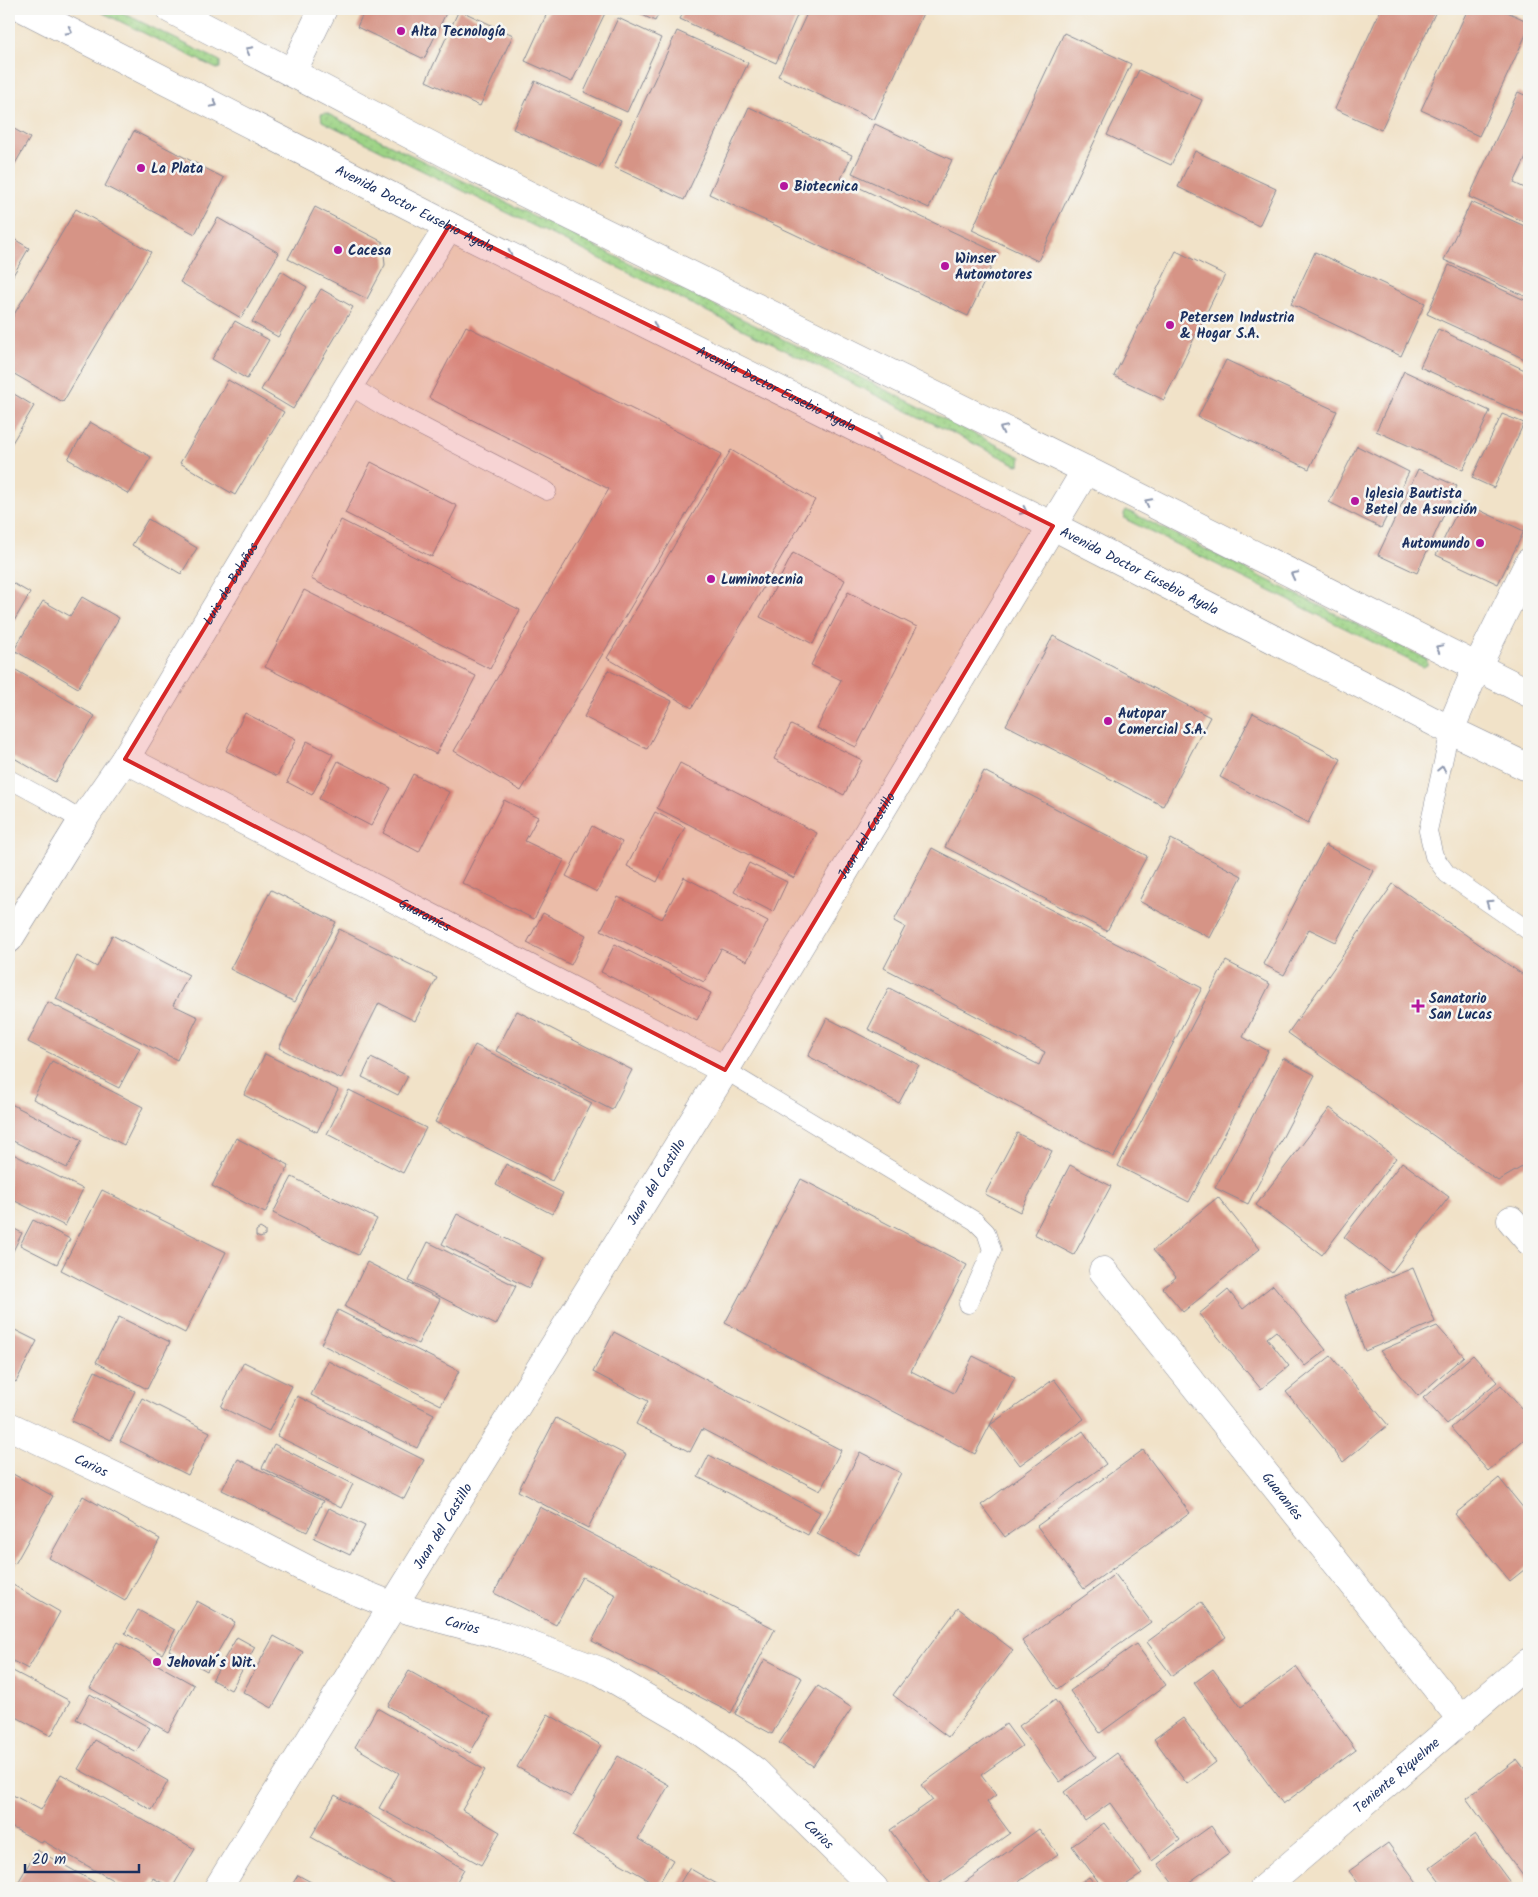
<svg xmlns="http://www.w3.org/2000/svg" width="1538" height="1897" font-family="Kalam,sans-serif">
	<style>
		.grass { fill: url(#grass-dots); stroke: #5c8171 }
		.building { fill: #d69486 }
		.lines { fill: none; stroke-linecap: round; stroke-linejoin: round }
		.lane-casing { stroke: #868893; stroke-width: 19 }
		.street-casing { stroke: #868893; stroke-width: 29 }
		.highway-casing { stroke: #868893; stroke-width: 29 }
		.lane { stroke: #fff; stroke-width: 18 }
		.street { stroke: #fff; stroke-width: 28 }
		.highway { stroke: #fff; stroke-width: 28 }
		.oneway { stroke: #8d97ae }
		.marked { fill: #d62828; fill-opacity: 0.2; stroke: #d62828; stroke-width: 4; stroke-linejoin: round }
		.poi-dot { fill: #b5179e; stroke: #f6f6f2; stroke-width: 2 }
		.labels { text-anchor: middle; stroke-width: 5; stroke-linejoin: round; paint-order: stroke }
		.poi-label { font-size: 14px; font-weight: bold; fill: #1b2f5e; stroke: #f6f6f2; text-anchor: start }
		.street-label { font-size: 14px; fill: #1b2f5e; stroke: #f6f6f2 }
	</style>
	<defs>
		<pattern id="grass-dots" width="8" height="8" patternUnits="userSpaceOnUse" patternTransform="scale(1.25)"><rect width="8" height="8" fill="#9cd384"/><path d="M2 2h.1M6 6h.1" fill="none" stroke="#86b574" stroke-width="1.8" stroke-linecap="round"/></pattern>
	</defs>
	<rect width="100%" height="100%" fill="#f6f6f2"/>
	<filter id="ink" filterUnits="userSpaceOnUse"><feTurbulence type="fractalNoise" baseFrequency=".02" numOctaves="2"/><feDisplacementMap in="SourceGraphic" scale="10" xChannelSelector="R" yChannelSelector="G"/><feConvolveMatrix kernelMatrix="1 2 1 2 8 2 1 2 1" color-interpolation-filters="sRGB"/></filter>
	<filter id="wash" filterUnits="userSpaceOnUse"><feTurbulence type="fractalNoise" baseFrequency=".0096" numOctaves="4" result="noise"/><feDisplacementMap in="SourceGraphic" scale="20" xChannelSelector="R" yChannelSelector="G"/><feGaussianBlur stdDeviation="1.12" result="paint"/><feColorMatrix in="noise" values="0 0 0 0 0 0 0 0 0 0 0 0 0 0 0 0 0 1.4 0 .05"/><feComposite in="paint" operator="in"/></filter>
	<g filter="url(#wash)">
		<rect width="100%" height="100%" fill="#f1e2c8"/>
		<path class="grass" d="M 95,9 L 115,9 L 220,61 L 220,68 L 217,69 Z
			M 326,113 L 1021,457 L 1020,464 L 1017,465 L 322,121 L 321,114 Z
			M 1126,510 L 1427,659 L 1427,665 L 1423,667 L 1125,519 L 1124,514 Z"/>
		<g id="blocks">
			<path class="building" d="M 365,9 L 448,9 L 424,59 L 357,27 Z
				M 549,9 L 607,9 L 572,82 L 525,61 Z
				M 629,9 L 661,9 L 655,21 Z
				M 685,9 L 800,9 L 776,63 L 680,19 Z
				M 809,9 L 925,9 L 874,120 L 778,76 Z
				M 1381,9 L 1437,9 L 1381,130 L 1335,109 Z
				M 1468,9 L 1501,9 L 1529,22 L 1529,28 L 1479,136 L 1421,110 Z
				M 459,10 L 513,35 L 480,106 L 426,81 Z
				M 618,18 L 661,38 L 627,112 L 584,92 Z
				M 677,31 L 748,63 L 684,200 L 614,167 Z
				M 1064,33 L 1131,64 L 1038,261 L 972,230 Z
				M 1139,70 L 1202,100 L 1171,165 L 1107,135 Z
				M 535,81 L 621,120 L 599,168 L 513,129 Z
				M 1518,92 L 1529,97 L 1529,151 L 1514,183 L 1529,190 L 1529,224 L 1469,197 Z
				M 749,107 L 852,155 L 841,179 L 998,253 L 968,316 L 709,194 Z
				M 875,124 L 952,160 L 929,208 L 852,173 Z
				M 9,126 L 30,138 L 9,174 Z
				M 134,131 L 224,178 L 195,234 L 105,186 Z
				M 1195,151 L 1276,189 L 1259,226 L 1178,187 Z
				M 1471,202 L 1529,228 L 1529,298 L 1444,260 Z
				M 315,207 L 383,242 L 385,265 L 367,299 L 288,259 Z
				M 76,209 L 151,252 L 63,402 L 9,371 L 9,323 Z
				M 218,218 L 279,253 L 241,318 L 180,282 Z
				M 9,236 L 29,248 L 9,282 Z
				M 1176,251 L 1225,275 L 1164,400 L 1114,376 Z
				M 1315,252 L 1425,303 L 1401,356 L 1291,304 Z
				M 1449,265 L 1529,302 L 1529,361 L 1427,314 Z
				M 281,271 L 307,287 L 278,337 L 252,322 Z
				M 321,289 L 353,307 L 293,409 L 261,390 Z
				M 235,321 L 269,340 L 247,379 L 212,359 Z
				M 466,326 L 722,454 L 521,791 L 454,751 L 609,489 L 429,398 Z
				M 1438,329 L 1529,372 L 1529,407 L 1525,415 L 1420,367 Z
				M 1226,360 L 1337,411 L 1309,469 L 1198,417 Z
				M 1404,371 L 1490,411 L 1463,470 L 1376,431 Z
				M 228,380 L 284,412 L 235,495 L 180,463 Z
				M 9,391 L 34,406 L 9,448 Z
				M 1502,414 L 1524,423 L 1494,488 L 1472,478 Z
				M 90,422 L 151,457 L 129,494 L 68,459 Z
				M 1357,446 L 1409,472 L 1381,528 L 1329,502 Z
				M 731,450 L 815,500 L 692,708 L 607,658 Z
				M 371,462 L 457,506 L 432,557 L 345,513 Z
				M 1418,469 L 1457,486 L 1417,573 L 1378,555 Z
				M 1462,502 L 1524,531 L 1498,584 L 1436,555 Z
				M 148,519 L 197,548 L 181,574 L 132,545 Z
				M 341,520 L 520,610 L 490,669 L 311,579 Z
				M 793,553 L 845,580 L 813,644 L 760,617 Z
				M 9,581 L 30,593 L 9,630 Z
				M 304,590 L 476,676 L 436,754 L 265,667 Z
				M 848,592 L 917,627 L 856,747 L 817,728 L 841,680 L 811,665 Z
				M 82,597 L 119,618 L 78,688 L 14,650 L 43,601 L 70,616 Z
				M 1053,636 L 1210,717 L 1163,806 L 1006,725 Z
				M 9,666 L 95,716 L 55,782 L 9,755 Z
				M 608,670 L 672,701 L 647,749 L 584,717 Z
				M 245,713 L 296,739 L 277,776 L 226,751 Z
				M 1253,713 L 1341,759 L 1308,823 L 1220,777 Z
				M 791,725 L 862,760 L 844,795 L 774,759 Z
				M 307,741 L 333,754 L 312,795 L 287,782 Z
				M 338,761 L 391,788 L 371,826 L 319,799 Z
				M 680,763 L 817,833 L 794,878 L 657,808 Z
				M 984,771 L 1147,856 L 1107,931 L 945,847 Z
				M 413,774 L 449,792 L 419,852 L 383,833 Z
				M 504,800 L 538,817 L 525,841 L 564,860 L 534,919 L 462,883 Z
				M 655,812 L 685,827 L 657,882 L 627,866 Z
				M 592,826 L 622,842 L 597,892 L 566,876 Z
				M 1171,839 L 1242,876 L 1210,938 L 1139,901 Z
				M 1325,845 L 1374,871 L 1336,942 L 1309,929 L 1284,975 L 1263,964 Z
				M 932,848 L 1202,988 L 1114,1157 L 868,1029 L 889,988 L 1039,1065 L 1045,1052 L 884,968 L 905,927 L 894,921 Z
				M 749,863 L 787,882 L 773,912 L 734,892 Z
				M 684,877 L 768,921 L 747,961 L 721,949 L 704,982 L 601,930 L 618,897 L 662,919 Z
				M 1393,884 L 1529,979 L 1529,1163 L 1498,1181 L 1288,1033 Z
				M 271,890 L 336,922 L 295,1002 L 230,969 Z
				M 543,913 L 586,935 L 571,965 L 527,943 Z
				M 339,929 L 437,978 L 415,1021 L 379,1003 L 341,1079 L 279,1048 Z
				M 112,935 L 189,975 L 173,1005 L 198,1017 L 177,1060 L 56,999 L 77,956 L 97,967 Z
				M 615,944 L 711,993 L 697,1020 L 601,972 Z
				M 1226,961 L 1270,984 L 1243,1037 L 1268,1051 L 1189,1202 L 1118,1166 Z
				M 48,1002 L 140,1048 L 119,1088 L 28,1042 Z
				M 517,1011 L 632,1070 L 612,1110 L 496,1051 Z
				M 827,1018 L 919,1065 L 899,1103 L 808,1056 Z
				M 475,1045 L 592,1103 L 552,1181 L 435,1122 Z
				M 265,1054 L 338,1090 L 317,1132 L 244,1095 Z
				M 371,1058 L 408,1076 L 398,1095 L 362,1077 Z
				M 1283,1058 L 1315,1075 L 1248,1204 L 1215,1188 Z
				M 52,1061 L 143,1107 L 124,1145 L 33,1099 Z
				M 349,1090 L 426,1128 L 403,1173 L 327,1134 Z
				M 9,1103 L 82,1140 L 67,1168 L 9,1139 Z
				M 1330,1108 L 1396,1158 L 1322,1255 L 1256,1205 Z
				M 1017,1133 L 1052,1151 L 1020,1212 L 985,1194 Z
				M 236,1138 L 289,1165 L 265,1213 L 212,1186 Z
				M 9,1152 L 83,1189 L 65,1226 L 9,1198 Z
				M 1402,1162 L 1449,1197 L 1391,1273 L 1344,1237 Z
				M 506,1164 L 563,1193 L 552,1214 L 496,1185 Z
				M 1070,1165 L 1111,1186 L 1074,1255 L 1034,1234 Z
				M 292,1177 L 377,1219 L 358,1255 L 273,1213 Z
				M 801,1179 L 967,1265 L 911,1371 L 954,1393 L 973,1356 L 1015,1377 L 975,1454 L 725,1323 Z
				M 102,1190 L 226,1252 L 185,1333 L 61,1270 Z
				M 1218,1197 L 1260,1249 L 1183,1312 L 1163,1288 L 1176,1277 L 1153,1250 Z
				M 457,1214 L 544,1258 L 529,1288 L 442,1244 Z
				M 33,1220 L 70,1239 L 57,1264 L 20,1245 Z
				M 9,1226 L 22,1233 L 9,1259 Z
				M 260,1228 L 265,1231 L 265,1236 L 260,1238 L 256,1236 L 256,1231 Z
				M 428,1242 L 516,1286 L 496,1325 L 409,1281 Z
				M 367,1262 L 440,1299 L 418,1344 L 345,1307 Z
				M 1413,1268 L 1435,1322 L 1365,1351 L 1344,1296 Z
				M 1273,1285 L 1326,1350 L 1305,1366 L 1276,1331 L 1267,1338 L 1289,1366 L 1261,1389 L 1199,1314 L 1228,1290 L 1243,1309 Z
				M 338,1310 L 459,1371 L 441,1405 L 321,1344 Z
				M 119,1317 L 170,1342 L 147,1389 L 96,1362 Z
				M 1437,1326 L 1464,1356 L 1418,1396 L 1380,1351 Z
				M 9,1327 L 37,1341 L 16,1382 L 9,1378 Z
				M 614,1332 L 841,1450 L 820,1491 L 702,1429 L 690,1452 L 636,1424 L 648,1401 L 593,1372 Z
				M 1473,1355 L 1497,1382 L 1447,1424 L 1423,1398 Z
				M 1331,1356 L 1388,1425 L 1343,1462 L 1286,1392 Z
				M 328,1361 L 434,1414 L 417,1448 L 311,1395 Z
				M 244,1362 L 292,1386 L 269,1431 L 221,1407 Z
				M 95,1371 L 135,1391 L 111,1440 L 71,1421 Z
				M 1054,1379 L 1084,1419 L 1020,1465 L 990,1425 Z
				M 1501,1385 L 1529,1417 L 1529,1435 L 1488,1471 L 1451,1428 Z
				M 297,1396 L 424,1460 L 404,1499 L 277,1436 Z
				M 142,1398 L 210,1432 L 188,1475 L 120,1441 Z
				M 556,1418 L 626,1455 L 588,1528 L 518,1491 Z
				M 1083,1431 L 1106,1464 L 1005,1537 L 981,1505 Z
				M 274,1444 L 353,1484 L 341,1508 L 262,1468 Z
				M 1143,1450 L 1190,1513 L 1084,1589 L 1037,1526 Z
				M 860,1452 L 901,1473 L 858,1555 L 817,1534 Z
				M 709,1455 L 820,1512 L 808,1535 L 698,1477 Z
				M 238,1459 L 323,1501 L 307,1532 L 222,1490 Z
				M 13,1474 L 53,1496 L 15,1564 L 9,1560 L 9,1481 Z
				M 1499,1478 L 1529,1515 L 1529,1566 L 1510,1581 L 1455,1514 Z
				M 83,1496 L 160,1539 L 125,1601 L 49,1558 Z
				M 540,1507 L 775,1629 L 731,1713 L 592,1641 L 616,1595 L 582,1577 L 556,1625 L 494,1593 Z
				M 329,1508 L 365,1526 L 350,1555 L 314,1538 Z
				M 1115,1574 L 1151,1622 L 1057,1689 L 1022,1641 Z
				M 13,1585 L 60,1612 L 28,1669 L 9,1659 L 9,1593 Z
				M 197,1601 L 235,1622 L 207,1671 L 169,1650 Z
				M 1201,1602 L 1226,1637 L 1172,1676 L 1147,1642 Z
				M 958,1608 L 1013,1650 L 948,1737 L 893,1695 Z
				M 138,1610 L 175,1630 L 162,1654 L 125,1633 Z
				M 274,1636 L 303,1652 L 272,1708 L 243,1692 Z
				M 237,1637 L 255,1647 L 231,1690 L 212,1680 Z
				M 117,1642 L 194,1685 L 168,1732 L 90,1688 Z
				M 1136,1644 L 1166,1685 L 1100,1733 L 1070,1691 Z
				M 765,1659 L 802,1678 L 772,1734 L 735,1714 Z
				M 1296,1667 L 1356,1750 L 1283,1804 L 1194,1683 L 1213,1669 L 1241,1707 Z
				M 9,1669 L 70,1701 L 51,1736 L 9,1713 Z
				M 409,1671 L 491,1717 L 470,1753 L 388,1706 Z
				M 818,1686 L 852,1708 L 813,1766 L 779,1743 Z
				M 90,1694 L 150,1728 L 136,1752 L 76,1719 Z
				M 1055,1700 L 1096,1757 L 1060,1782 L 1019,1726 Z
				M 377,1708 L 485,1770 L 462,1810 L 500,1832 L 481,1865 L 379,1808 L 399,1773 L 355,1747 Z
				M 548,1714 L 601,1745 L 571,1797 L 517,1767 Z
				M 1183,1718 L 1216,1762 L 1187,1784 L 1154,1739 Z
				M 1006,1724 L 1022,1746 L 981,1775 L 996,1795 L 987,1802 L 1010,1833 L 933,1888 L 890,1830 L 933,1800 L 921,1785 Z
				M 95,1740 L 168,1781 L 152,1810 L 78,1769 Z
				M 1117,1753 L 1180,1840 L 1152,1861 L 1110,1803 L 1085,1821 L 1064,1792 Z
				M 618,1756 L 669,1785 L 638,1839 L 673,1860 L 658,1885 L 572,1836 Z
				M 1517,1759 L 1529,1775 L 1529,1884 L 1466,1798 Z
				M 61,1774 L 195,1849 L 172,1888 L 153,1878 L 148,1888 L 127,1888 L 43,1841 L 42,1843 L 9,1826 L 9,1793 L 41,1810 Z
				M 335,1795 L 464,1869 L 453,1888 L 401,1888 L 311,1837 Z
				M 1104,1823 L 1142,1874 L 1121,1888 L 1103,1888 L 1072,1846 Z
				M 1211,1826 L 1230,1853 L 1181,1888 L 1176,1888 L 1158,1864 Z
				M 1039,1829 L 1058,1854 L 1010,1888 L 957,1888 Z
				M 1475,1835 L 1512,1885 L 1508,1888 L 1445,1888 L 1430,1868 Z
				M 1388,1843 L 1419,1885 L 1415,1888 L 1362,1888 L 1349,1871 Z
				M 37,1850 L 105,1888 L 20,1888 L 16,1886 Z
				M 689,1868 L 724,1888 L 677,1888 Z
				M 298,1875 L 322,1888 L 290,1888 Z
				M 1089,1877 L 1098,1888 L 1073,1888 Z"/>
		</g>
	</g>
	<g filter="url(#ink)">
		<use href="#blocks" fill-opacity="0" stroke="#868893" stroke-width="1"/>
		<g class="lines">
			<defs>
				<path id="lane" d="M 349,385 L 386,408 L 547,491
					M 1450,730 L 1428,831 L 1434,856 L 1447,874 L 1529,931
					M 9,779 L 44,798 L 82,821
					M 725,1070 L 975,1221 L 986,1232 L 992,1250 L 968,1304"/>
				<g id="street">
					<path d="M 292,73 L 323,9"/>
					<path d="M 1450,730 L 1477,667 L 1529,562"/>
					<path id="s1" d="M 125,759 L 725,1070"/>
					<path id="s2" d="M 9,939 L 82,821 L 125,759 L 349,385 L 449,226"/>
					<path d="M 1511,1220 L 1529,1241"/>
					<path id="s3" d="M 1103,1271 L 1462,1720"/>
					<path id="s4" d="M 9,1426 L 258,1544 L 324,1578 L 393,1606 L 505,1636 L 600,1671 L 684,1720 L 755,1771 L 874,1888"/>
					<path id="s5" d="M 218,1888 L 725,1070 L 1086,470"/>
					<path id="s6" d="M 1264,1888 L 1529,1662"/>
				</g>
				<g id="highway">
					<path id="s7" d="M 25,9 L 449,226 L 1053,526 L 1450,730 L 1529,768"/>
					<path d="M 170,9 L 476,169 L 1086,470 L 1529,693"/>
				</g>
			</defs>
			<use href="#lane" class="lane-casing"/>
			<use href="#street" class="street-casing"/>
			<use href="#highway" class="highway-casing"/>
			<use href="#lane" class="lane"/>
			<use href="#street" class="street"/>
			<use href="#highway" class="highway"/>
		</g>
		<defs><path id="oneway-chevron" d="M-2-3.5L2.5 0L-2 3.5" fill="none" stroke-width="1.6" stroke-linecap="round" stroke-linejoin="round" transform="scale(1.25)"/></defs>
		<g class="oneway">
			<use href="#oneway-chevron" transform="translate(69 31) rotate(27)"/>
			<use href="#oneway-chevron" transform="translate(249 50) rotate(-152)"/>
			<use href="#oneway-chevron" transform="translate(214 104) rotate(27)"/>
			<use href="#oneway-chevron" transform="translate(509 255) rotate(26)"/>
			<use href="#oneway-chevron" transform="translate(654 327) rotate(26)"/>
			<use href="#oneway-chevron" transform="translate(1003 429) rotate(-154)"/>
			<use href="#oneway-chevron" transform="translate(878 439) rotate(26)"/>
			<use href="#oneway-chevron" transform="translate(1148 502) rotate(-153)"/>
			<use href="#oneway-chevron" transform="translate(1024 511) rotate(26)"/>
			<use href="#oneway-chevron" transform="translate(1294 575) rotate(-153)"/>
			<use href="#oneway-chevron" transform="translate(1439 648) rotate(-153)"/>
			<use href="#oneway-chevron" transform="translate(1442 769) rotate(-78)"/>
			<use href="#oneway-chevron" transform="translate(1489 903) rotate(-145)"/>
		</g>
	</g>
	<path class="marked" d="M 449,226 L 1053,526 L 725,1070 L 125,759 Z"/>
	<g class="poi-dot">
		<circle cx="401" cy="31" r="5"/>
		<circle cx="141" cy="168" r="5"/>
		<circle cx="784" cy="186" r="5"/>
		<circle cx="338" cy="250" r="5"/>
		<circle cx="945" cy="266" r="5"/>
		<circle cx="1170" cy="325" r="5"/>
		<circle cx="1355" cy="501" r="5"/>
		<circle cx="1480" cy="543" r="5"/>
		<circle cx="711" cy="579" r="5"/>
		<circle cx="1108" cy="721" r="5"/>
		<path d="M1415.5 998.5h5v5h5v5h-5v5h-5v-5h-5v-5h5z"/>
		<circle cx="157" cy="1662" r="5"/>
	</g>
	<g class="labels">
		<g class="poi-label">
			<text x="411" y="36">Alta Tecnología</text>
			<text x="151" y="173">La Plata</text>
			<text x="794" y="191">Biotecnica</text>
			<text x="348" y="255">Cacesa</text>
			<text x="955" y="263">Winser<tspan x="955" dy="16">Automotores</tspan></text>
			<text x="1180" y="322">Petersen Industria<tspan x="1180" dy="16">&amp; Hogar S.A.</tspan></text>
			<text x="1365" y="498">Iglesia Bautista<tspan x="1365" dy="16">Betel de Asunción</tspan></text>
			<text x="1470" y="548" text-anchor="end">Automundo</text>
			<text x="721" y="584">Luminotecnia</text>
			<text x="1118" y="718">Autopar<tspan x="1118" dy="16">Comercial S.A.</tspan></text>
			<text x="1429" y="1003">Sanatorio<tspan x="1429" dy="16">San Lucas</tspan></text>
			<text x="167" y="1667">Jehovah´s Wit.</text>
		</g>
		<g class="street-label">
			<text dy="5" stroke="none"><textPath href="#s7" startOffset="438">Avenida Doctor Eusebio Ayala</textPath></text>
			<text dy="5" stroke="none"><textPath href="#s7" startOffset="842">Avenida Doctor Eusebio Ayala</textPath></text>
			<text dy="5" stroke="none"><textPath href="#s7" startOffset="1248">Avenida Doctor Eusebio Ayala</textPath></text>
			<text dy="5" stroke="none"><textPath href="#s2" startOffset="419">Luis de Bolaños</textPath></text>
			<text dy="5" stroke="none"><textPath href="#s5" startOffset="1236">Juan del Castillo</textPath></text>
			<text dy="5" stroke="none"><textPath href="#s1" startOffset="338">Guaraníes</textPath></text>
			<text dy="5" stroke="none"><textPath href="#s5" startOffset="831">Juan del Castillo</textPath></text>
			<text dy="5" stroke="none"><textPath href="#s4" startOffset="91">Carios</textPath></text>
			<text dy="5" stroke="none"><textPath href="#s3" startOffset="288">Guaraníes</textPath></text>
			<text dy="5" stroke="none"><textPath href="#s5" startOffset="426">Juan del Castillo</textPath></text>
			<text dy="5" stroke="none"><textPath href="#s4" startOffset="496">Carios</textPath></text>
			<text dy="5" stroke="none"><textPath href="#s6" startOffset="174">Teniente Riquelme</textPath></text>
			<text dy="5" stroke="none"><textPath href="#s4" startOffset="916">Carios</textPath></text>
		</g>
	</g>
	<rect width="1538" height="1897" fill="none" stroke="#f6f6f2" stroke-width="30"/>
	<path d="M25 1864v8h114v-8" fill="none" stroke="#1b2f5e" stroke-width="2.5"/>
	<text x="32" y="1864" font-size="15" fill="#1b2f5e" stroke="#f6f6f2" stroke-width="4" paint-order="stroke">20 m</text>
</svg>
